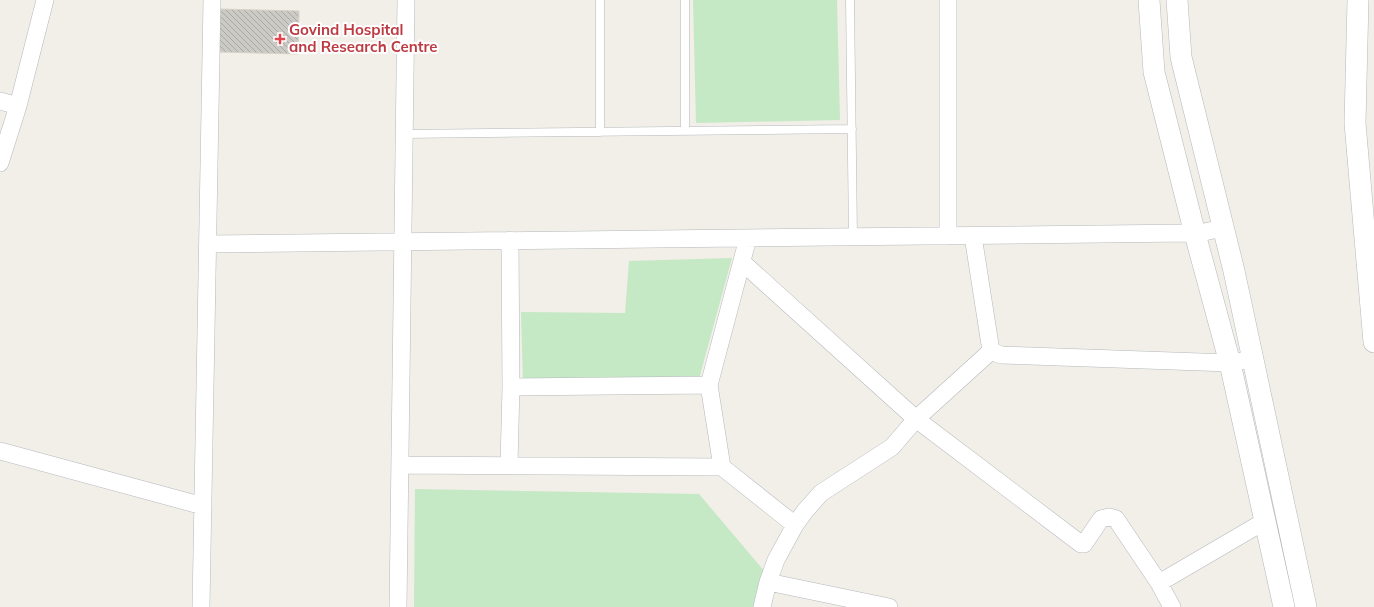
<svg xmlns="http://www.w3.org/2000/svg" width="1374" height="607" font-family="Mulish,sans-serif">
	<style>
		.green { fill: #c5e8c5 }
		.building { fill: url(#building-back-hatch); stroke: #d6d1c6 }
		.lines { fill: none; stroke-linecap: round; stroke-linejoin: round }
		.service-casing { stroke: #b5b8bc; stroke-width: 9 }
		.minor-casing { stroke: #b5b8bc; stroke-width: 18 }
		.tertiary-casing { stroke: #b5b8bc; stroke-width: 22 }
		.service { stroke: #fff; stroke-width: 8 }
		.minor { stroke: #fff; stroke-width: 17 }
		.tertiary { stroke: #fff; stroke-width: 21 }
		.health-dot { fill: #e0444e; stroke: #fff; stroke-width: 1.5 }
		.labels { text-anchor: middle; stroke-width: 4; stroke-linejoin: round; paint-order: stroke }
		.health-label { font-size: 15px; font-weight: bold; fill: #be3a42; stroke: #fff; text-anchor: start }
	</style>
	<defs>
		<pattern id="building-back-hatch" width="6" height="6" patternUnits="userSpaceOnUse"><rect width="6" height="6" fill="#cccac5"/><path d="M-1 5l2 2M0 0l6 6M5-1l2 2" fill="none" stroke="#a9a8a4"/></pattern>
	</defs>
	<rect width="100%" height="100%" fill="#f1efe8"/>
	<path class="green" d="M 693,0 L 837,0 L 840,120 L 696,123 Z
		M 732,258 L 699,379 L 523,382 L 521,312 L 625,313 L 629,261 Z
		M 415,489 L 699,494 L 765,572 L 757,607 L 414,607 Z"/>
	<path class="building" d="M 219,9 L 299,11 L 298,54 L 218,52 Z"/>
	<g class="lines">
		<defs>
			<path id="service" d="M 850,0 L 853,237
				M 685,131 L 685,0
				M 600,132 L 600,0
				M 404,134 L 852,129"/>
			<path id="minor" d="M 0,101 L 18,106
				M 0,163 L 18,106 L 45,0
				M 948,236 L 948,0
				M 748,238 L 709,385 L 722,467 L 795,525
				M 208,244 L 1188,233 L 1195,234 L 1223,228
				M 742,262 L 916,419 L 1081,544 L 1084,544 L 1101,519 L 1109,517 L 1116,519 L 1159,583 L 1172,607
				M 991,351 L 1001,355 L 1230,363 L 1252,359
				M 511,387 L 709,385
				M 0,451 L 203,506
				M 401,465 L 722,467
				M 509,465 L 511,387 L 510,240
				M 768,582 L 889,607
				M 1159,583 L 1265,521
				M 201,607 L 212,0
				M 398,607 L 406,0
				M 762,607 L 768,582 L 776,560 L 795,525 L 805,511 L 821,493 L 892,447 L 916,419 L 991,351 L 973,236"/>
			<path id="tertiary" d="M 1149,0 L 1154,72 L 1195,234 L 1230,363 L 1284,607
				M 1177,0 L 1181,57 L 1234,271 L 1306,607
				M 1358,0 L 1355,123 L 1374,342"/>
		</defs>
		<use href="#service" class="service-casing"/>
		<use href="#minor" class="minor-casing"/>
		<use href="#tertiary" class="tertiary-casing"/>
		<use href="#service" class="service"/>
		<use href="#minor" class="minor"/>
		<use href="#tertiary" class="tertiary"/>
	</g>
	<path class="health-dot" d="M278 33h4v4h4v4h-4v4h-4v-4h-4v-4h4z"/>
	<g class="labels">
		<g class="health-label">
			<text x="289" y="35">Govind Hospital<tspan x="289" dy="17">and Research Centre</tspan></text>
		</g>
	</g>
</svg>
